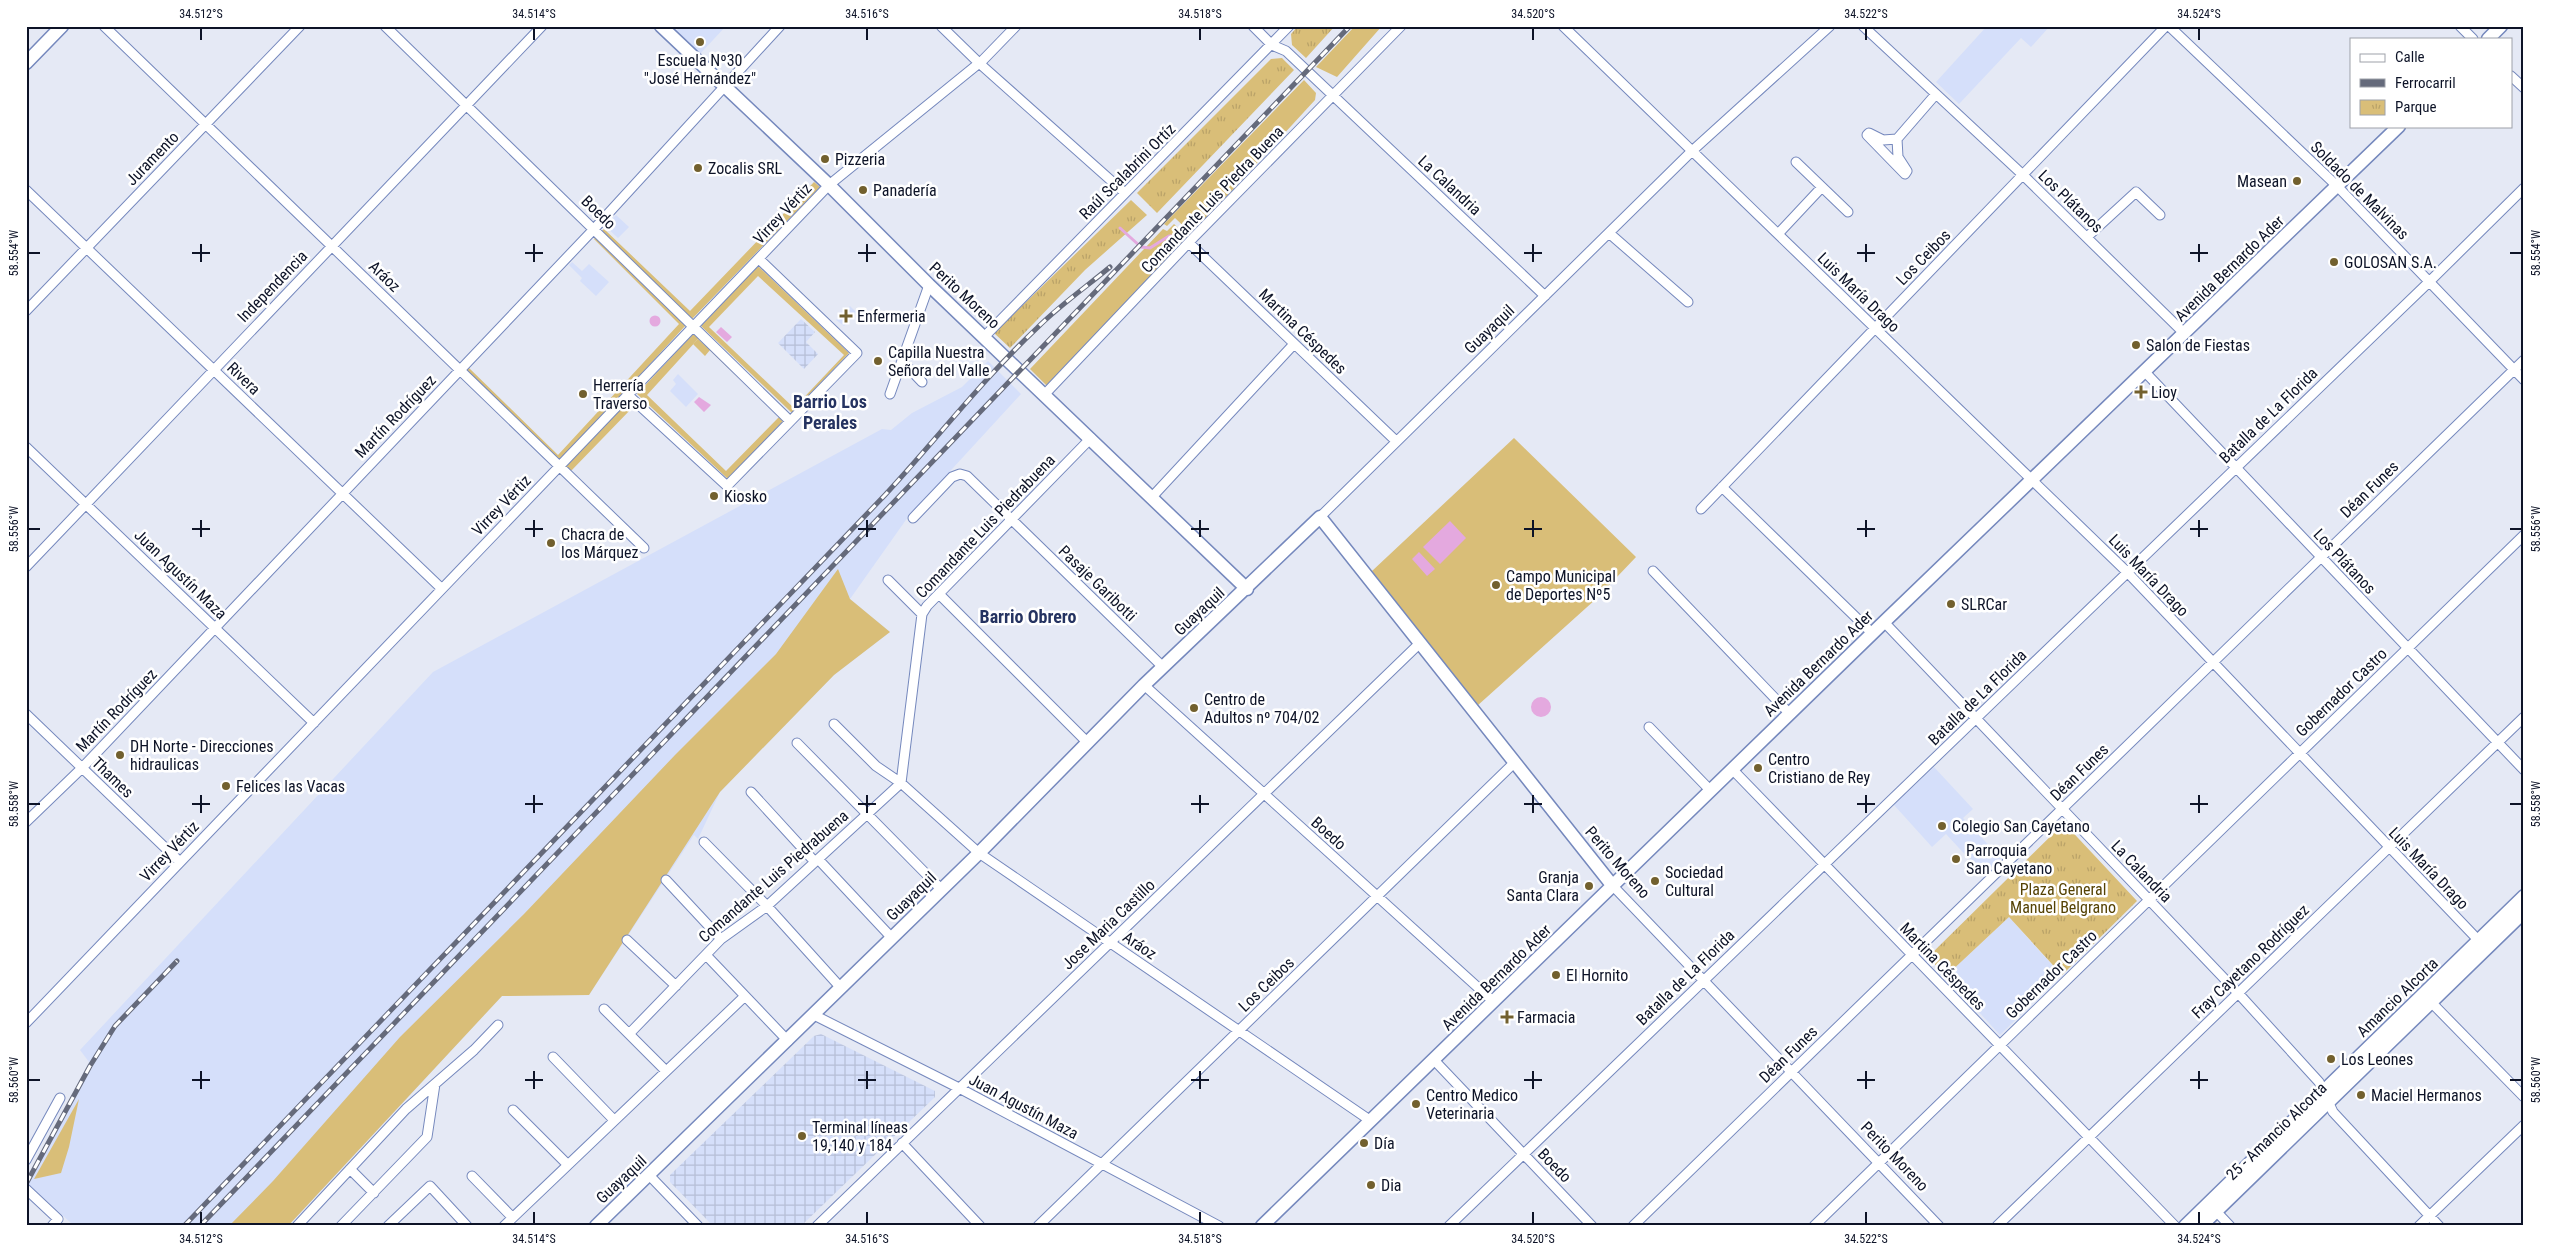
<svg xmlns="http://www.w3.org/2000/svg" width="2550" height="1252" font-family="'Roboto Condensed',sans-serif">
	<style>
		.built { fill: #d5dffa }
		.industrial { fill: url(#industrial-grid) }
		.grass { fill: #d9be78; fill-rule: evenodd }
		.park { fill: url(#park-tufts) }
		.water { fill: #e4a9df }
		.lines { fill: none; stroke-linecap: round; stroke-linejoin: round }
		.stream { stroke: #e4a9df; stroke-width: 3 }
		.street-casing { stroke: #7588bd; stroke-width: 11 }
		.secondary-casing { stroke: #7588bd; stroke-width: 15 }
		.street { stroke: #fff; stroke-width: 9 }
		.secondary { stroke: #fff; stroke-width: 12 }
		.rail-casing { stroke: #656a7b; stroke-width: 5 }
		.rail { stroke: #fff; stroke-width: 3; stroke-dasharray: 9; stroke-linecap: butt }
		.ticks { fill: none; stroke: #0d1327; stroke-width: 2 }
		.poi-dot { fill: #72602e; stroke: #fff; stroke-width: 2 }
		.labels { text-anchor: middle; stroke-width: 5; stroke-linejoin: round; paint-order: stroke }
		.poi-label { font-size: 16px; fill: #0d1327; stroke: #fff; text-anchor: start }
		.street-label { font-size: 16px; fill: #0d1327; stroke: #fff }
		.park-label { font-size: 16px; fill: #554204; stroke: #fff }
		.neighbourhood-label { font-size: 18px; font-weight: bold; fill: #253361; stroke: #fff }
		.neatline { fill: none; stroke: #0d1327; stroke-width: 2 }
		.ticks-label { font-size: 12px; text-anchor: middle; fill: #0d1327 }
	</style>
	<defs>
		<pattern id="industrial-grid" width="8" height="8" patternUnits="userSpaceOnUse" patternTransform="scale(1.25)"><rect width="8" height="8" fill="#d5dffa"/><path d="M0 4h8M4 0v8" fill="none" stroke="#b6bed6"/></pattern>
		<pattern id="park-tufts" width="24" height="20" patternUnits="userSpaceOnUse" patternTransform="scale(1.25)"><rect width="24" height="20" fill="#d9be78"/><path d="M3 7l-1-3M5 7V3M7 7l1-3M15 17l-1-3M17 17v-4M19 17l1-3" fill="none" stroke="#b9a268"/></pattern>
	</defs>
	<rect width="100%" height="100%" fill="#e5e9f5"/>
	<path class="built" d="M 681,26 L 726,26 L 700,54 L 676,31 Z
		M 1987,26 L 2050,26 L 2031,47 L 2021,38 L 1959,104 L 1936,82 Z
		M 616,215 L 629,227 L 618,238 L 605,226 Z
		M 572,262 L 582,271 L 589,264 L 609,282 L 596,296 L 580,281 L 582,278 L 569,265 Z
		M 850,306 L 856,312 L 844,326 L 836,320 Z
		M 988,361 L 1021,394 L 908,517 L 850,599 L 890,632 L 834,675 L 720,792 L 698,839 L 694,835 L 589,995 L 502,996 L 288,1226 L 70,1226 L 71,1223 L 28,1184 L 89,1062 L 80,1050 L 433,672 L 882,429 L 891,430 L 912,413 L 962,387 Z
		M 678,374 L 698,394 L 686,407 L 670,391 L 676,384 L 673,380 Z
		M 1934,767 L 1973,809 L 1963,818 L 2001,858 L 1983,874 L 1946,834 L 1932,847 L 1894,805 Z
		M 2009,917 L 2061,975 L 2000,1035 L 1946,976 Z"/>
	<path class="industrial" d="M 801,319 L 815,332 L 806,342 L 818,354 L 804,369 L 778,343 Z
		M 821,1034 L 935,1091 L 935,1097 L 801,1226 L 713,1226 L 670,1182 L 670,1175 L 814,1036 Z"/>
	<path class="grass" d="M 1355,26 L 1382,26 L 1337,77 L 1316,67 Z
		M 1304,80 L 1316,93 L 1315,100 L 1192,234 L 1175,218 L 1167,226 L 1164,224 Z
		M 814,182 L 820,187 L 692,319 L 602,231 L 604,229 L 690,311 Z
		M 1174,224 L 1189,238 L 1048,387 L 1030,369 L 1163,229 L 1167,231 Z
		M 595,237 L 686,325 L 559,463 L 466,370 L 468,367 L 558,455 L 679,324 L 594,239 Z
		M 758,266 L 849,353 L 792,413 L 701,326 ZM 758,276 L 844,355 L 794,408 L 709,327 Z
		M 694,333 L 785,419 L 728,479 L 637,394 ZM 698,339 L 779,417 L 726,471 L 647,395 Z
		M 628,402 L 633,407 L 570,472 L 565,466 Z
		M 1514,438 L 1636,557 L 1596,599 L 1477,706 L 1372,571 Z
		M 838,569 L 850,599 L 890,632 L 834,675 L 720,792 L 589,995 L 502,996 L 288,1226 L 229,1226 L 273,1181 L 400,1037 L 524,914 L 675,755 L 776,654 Z
		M 79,1099 L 69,1147 L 61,1173 L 34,1179 Z"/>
	<path class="park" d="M 1298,26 L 1335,26 L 1306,58 L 1292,45 L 1291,34 Z
		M 1282,58 L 1294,70 L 1157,213 L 1137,193 L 1271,59 Z
		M 1131,200 L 1147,215 L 1085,270 L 1010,348 L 994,333 Z
		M 698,339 L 710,350 L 705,356 L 693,344 Z
		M 2064,823 L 2137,901 L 2062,975 L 2009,917 L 1946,976 L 1928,957 Z"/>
	<path class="water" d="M649.5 321a5.5 5.5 0 1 1 11 0a5.5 5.5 0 1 1-11 0Z
		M 721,327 L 732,337 L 727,342 L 716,332 Z
		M 699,397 L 711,405 L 704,412 L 694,402 Z
		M 1450,521 L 1466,538 L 1440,564 L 1423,547 Z
		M 1419,552 L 1435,569 L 1427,576 L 1412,559 Z
		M1531 707a10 10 0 1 1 20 0a10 10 0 1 1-20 0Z"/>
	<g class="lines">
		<path class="stream" d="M 1120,228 L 1141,247 L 1150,248 L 1169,236 L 1177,236
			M 1181,238 L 1184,240"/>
		<defs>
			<path id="street" d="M 104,26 L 644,548
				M 385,26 L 790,421
				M 941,26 L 979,63 L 1125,193
				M 1253,26 L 1272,45 L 1286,51 L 1545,296
				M 1563,26 L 2127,572 L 2481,943
				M 1863,26 L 2023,175 L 2184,333
				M 2169,26 L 2337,186 L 2524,380
				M 2460,26 L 2473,39
				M 2511,76 L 2524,88
				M 1897,139 L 1898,157 L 1907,171 L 1905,174 L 1867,135 L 1869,133 L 1883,140 L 1897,139 L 1936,94
				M 1796,162 L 1848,212
				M 26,190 L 441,588
				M 1609,233 L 1688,302
				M 1778,234 L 1822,187
				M 2087,237 L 2136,192 L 2160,215
				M 1189,243 L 1396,441
				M 26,311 L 300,26
				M 985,336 L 1289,26
				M 902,361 L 922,382
				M 2145,372 L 2524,770
				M 890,394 L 929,285
				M 1045,394 L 1194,237 L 1401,26
				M 628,395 L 727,486 L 857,353 L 759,259
				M 26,447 L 314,723
				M 1722,487 L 1872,633
				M 1152,497 L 1294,344
				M 1701,509 L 2166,26
				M 1320,517 L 1692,151 L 1830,26
				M 913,518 L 952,477 L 960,474 L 967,476 L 1163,667
				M 26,567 L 542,26
				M 1653,571 L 1789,713
				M 888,580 L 922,614
				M 939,594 L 1088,743
				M 1884,622 L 2238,993 L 2319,1082 L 2333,1112 L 2439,1226
				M 1144,685 L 1494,1002
				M 26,714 L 180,862
				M 834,724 L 876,766 L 901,783 L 979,853 L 1371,1121
				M 1649,727 L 1710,790
				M 797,743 L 941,889
				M 1732,769 L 2175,1226
				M 751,792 L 815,862
				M 26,822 L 82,768 L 594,229 L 780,26
				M 704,842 L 767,906 L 841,988
				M 818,859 L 891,937
				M 666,880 L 721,939
				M 1612,885 L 1939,1226
				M 627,940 L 676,986
				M 706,955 L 788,1041
				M 2427,998 L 2524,1097
				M 604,1009 L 666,1071
				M 814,1015 L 959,1088 L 1219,1226
				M 26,1023 L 829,185 L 983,60 L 1016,26
				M 629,1034 L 721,939 L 767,906 L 901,783 L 922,614 L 927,606 L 1091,438
				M 553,1057 L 613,1119
				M 1434,1060 L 1592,1226
				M 513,1110 L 567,1164
				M 902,1143 L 980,1226
				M 26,1160 L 60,1098
				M 350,1169 L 374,1193
				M 649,1175 L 698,1226
				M 472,1176 L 512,1217
				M 26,1189 L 58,1219 L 52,1226
				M 2213,1208 L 2230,1226
				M 297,1226 L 406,1109 L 474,1050 L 498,1025
				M 341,1226 L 427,1137 L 435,1084
				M 388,1226 L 430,1186 L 467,1226
				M 504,1226 L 745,996
				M 817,1226 L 1420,643
				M 1038,1226 L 1515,762
				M 1449,1226 L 2430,281 L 2524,188
				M 1633,1226 L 2524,360
				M 1814,1226 L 2524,535
				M 1997,1226 L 2524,717
				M 2419,1226 L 2524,1125"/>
			<path id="secondary" d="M 661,26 L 829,185 L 929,285 L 1247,589
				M 2488,39 L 2501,26
				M 26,63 L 62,26
				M 596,1226 L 979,853 L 1144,685 L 1320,517 L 1612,885
				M 1262,1226 L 1884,622 L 2399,126
				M 2185,1226 L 2524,896
				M 2201,1226 L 2524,912"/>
		</defs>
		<use href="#street" class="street-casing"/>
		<use href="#secondary" class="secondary-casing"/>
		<use href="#street" class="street"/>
		<use href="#secondary" class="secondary"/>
		<defs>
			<path id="rail" d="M 26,1184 L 90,1066 L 115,1026 L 177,961
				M 184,1226 L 885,495 C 936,440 982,380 1037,328 C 1059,306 1086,287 1110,267
				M 200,1226 L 1350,26"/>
		</defs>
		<use href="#rail" class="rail-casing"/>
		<use href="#rail" class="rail"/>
	</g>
	<path class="ticks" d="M 201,28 L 201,40M 534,28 L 534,40M 867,28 L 867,40M 1200,28 L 1200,40M 1533,28 L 1533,40M 1866,28 L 1866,40M 2199,28 L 2199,40M 201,244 L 201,262M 534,244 L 534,262M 867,244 L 867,262M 1200,244 L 1200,262M 1533,244 L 1533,262M 1866,244 L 1866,262M 2199,244 L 2199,262M 28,253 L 40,253M 192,253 L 210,253M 525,253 L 543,253M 858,253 L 876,253M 1191,253 L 1209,253M 1524,253 L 1542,253M 1857,253 L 1875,253M 2190,253 L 2208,253M 2510,253 L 2522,253M 201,520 L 201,537M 534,520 L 534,537M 867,520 L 867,537M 1200,520 L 1200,537M 1533,520 L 1533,537M 1866,520 L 1866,537M 2199,520 L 2199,537M 28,529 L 40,529M 192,529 L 210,529M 525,529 L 543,529M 858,529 L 876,529M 1191,529 L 1209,529M 1524,529 L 1542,529M 1857,529 L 1875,529M 2190,529 L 2208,529M 2510,529 L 2522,529M 201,795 L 201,813M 534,795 L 534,813M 867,795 L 867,813M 1200,795 L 1200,813M 1533,795 L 1533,813M 1866,795 L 1866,813M 2199,795 L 2199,813M 28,804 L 40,804M 192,804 L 210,804M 525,804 L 543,804M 858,804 L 876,804M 1191,804 L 1209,804M 1524,804 L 1542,804M 1857,804 L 1875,804M 2190,804 L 2208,804M 2510,804 L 2522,804M 201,1071 L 201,1089M 534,1071 L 534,1089M 867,1071 L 867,1089M 1200,1071 L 1200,1089M 1533,1071 L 1533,1089M 1866,1071 L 1866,1089M 2199,1071 L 2199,1089M 28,1080 L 40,1080M 192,1080 L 210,1080M 525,1080 L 543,1080M 858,1080 L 876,1080M 1191,1080 L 1209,1080M 1524,1080 L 1542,1080M 1857,1080 L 1875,1080M 2190,1080 L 2208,1080M 2510,1080 L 2522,1080M 201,1212 L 201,1224M 534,1212 L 534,1224M 867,1212 L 867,1224M 1200,1212 L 1200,1224M 1533,1212 L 1533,1224M 1866,1212 L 1866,1224M 2199,1212 L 2199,1224"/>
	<g class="poi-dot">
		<circle cx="700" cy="42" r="5"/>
		<circle cx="825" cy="159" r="5"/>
		<circle cx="698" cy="168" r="5"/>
		<circle cx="2297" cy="181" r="5"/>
		<circle cx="863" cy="190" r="5"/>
		<circle cx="2334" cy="262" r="5"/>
		<path d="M843.5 308.5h5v5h5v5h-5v5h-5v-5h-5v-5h5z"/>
		<circle cx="2136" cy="345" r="5"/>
		<circle cx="878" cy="361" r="5"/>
		<path d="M2138.5 384.5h5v5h5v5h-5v5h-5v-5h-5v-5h5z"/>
		<circle cx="583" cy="394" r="5"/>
		<circle cx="714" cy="496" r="5"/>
		<circle cx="551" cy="543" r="5"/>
		<circle cx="1496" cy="585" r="5"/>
		<circle cx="1951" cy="604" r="5"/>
		<circle cx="1194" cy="708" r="5"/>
		<circle cx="120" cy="755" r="5"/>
		<circle cx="1758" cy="768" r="5"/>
		<circle cx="226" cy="786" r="5"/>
		<circle cx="1942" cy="826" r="5"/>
		<circle cx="1956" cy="859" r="5"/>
		<circle cx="1655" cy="881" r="5"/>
		<circle cx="1589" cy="886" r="5"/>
		<circle cx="1556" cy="975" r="5"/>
		<path d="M1504.5 1009.5h5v5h5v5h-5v5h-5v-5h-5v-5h5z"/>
		<circle cx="2331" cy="1059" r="5"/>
		<circle cx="2361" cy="1095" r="5"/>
		<circle cx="1416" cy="1104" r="5"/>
		<circle cx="802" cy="1136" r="5"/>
		<circle cx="1364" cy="1143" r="5"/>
		<circle cx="1371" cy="1185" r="5"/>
	</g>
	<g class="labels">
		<g class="poi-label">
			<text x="700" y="66" text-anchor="middle">Escuela Nº30<tspan x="700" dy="18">"José Hernández"</tspan></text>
			<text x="835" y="165">Pizzeria</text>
			<text x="708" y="174">Zocalis SRL</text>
			<text x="2287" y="187" text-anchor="end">Masean</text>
			<text x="873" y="196">Panadería</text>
			<text x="2344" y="268">GOLOSAN S.A.</text>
			<text x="857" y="322">Enfermeria</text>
			<text x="2146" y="351">Salon de Fiestas</text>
			<text x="888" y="358">Capilla Nuestra<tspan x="888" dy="18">Señora del Valle</tspan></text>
			<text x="593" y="391">Herrería<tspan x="593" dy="18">Traverso</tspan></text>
			<text x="2151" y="398">Lioy</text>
			<text x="724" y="502">Kiosko</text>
			<text x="561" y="540">Chacra de<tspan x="561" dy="18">los Márquez</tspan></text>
			<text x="1506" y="582">Campo Municipal<tspan x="1506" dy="18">de Deportes Nº5</tspan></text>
			<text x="1961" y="610">SLRCar</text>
			<text x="1204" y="705">Centro de<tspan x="1204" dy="18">Adultos nº 704/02</tspan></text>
			<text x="130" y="752">DH Norte - Direcciones<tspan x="130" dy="18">hidraulicas</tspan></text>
			<text x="1768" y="765">Centro<tspan x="1768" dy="18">Cristiano de Rey</tspan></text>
			<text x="236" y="792">Felices las Vacas</text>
			<text x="1952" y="832">Colegio San Cayetano</text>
			<text x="1966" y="856">Parroquia<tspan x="1966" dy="18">San Cayetano</tspan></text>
			<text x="1665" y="878">Sociedad<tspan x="1665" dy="18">Cultural</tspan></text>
			<text x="1579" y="883" text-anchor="end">Granja<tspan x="1579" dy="18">Santa Clara</tspan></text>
			<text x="1566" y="981">El Hornito</text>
			<text x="1517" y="1023">Farmacia</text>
			<text x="2341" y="1065">Los Leones</text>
			<text x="1426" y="1101">Centro Medico<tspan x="1426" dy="18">Veterinaria</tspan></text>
			<text x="2371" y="1101">Maciel Hermanos</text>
			<text x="812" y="1133">Terminal líneas<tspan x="812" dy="18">19,140 y 184</tspan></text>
			<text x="1374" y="1149">Día</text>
			<text x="1381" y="1191">Dia</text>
		</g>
		<g class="street-label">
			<text transform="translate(152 158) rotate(-46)" y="6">Juramento</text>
			<text transform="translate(1127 171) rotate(-45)" y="6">Raúl Scalabrini Ortíz</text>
			<text transform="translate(1450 185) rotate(43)" y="6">La Calandria</text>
			<text transform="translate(2360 190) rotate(45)" y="6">Soldado de Malvinas</text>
			<text transform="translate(1212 199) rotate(-46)" y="6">Comandante Luis Piedra Buena</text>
			<text transform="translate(2071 201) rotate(44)" y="6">Los Plátanos</text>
			<text transform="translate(599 212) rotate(44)" y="6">Boedo</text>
			<text transform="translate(782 213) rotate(-47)" y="6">Virrey Vértiz</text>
			<text transform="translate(1923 257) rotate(-46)" y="6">Los Ceibos</text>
			<text transform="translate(2229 268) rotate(-44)" y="6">Avenida Bernardo Ader</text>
			<text transform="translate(385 276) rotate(44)" y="6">Aráoz</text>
			<text transform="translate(272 286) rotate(-46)" y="6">Independencia</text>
			<text transform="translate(1859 292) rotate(44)" y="6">Luis María Drago</text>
			<text transform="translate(965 295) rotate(43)" y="6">Perito Moreno</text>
			<text transform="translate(1489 329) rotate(-44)" y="6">Guayaquil</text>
			<text transform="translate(1303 331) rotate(44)" y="6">Martina Céspedes</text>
			<text transform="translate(244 378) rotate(44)" y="6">Rivera</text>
			<text transform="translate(2268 415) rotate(-44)" y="6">Batalla de La Florida</text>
			<text transform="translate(395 416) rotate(-46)" y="6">Martín Rodríguez</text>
			<text transform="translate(2369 489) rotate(-44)" y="6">Déan Funes</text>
			<text transform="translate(501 505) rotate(-46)" y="6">Virrey Vértiz</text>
			<text transform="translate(985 526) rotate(-46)" y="6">Comandante Luis Piedrabuena</text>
			<text transform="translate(2345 561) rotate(47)" y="6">Los Plátanos</text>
			<text transform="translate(181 574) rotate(44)" y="6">Juan Agustín Maza</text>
			<text transform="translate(2149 575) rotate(46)" y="6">Luis María Drago</text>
			<text transform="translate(1098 583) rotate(44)" y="6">Pasaje Garibotti</text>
			<text transform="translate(1199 611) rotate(-43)" y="6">Guayaquil</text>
			<text transform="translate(1818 663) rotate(-44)" y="6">Avenida Bernardo Ader</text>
			<text transform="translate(2341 692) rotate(-44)" y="6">Gobernador Castro</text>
			<text transform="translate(1977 697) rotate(-44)" y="6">Batalla de La Florida</text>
			<text transform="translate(116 710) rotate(-46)" y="6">Martín Rodríguez</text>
			<text transform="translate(2079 772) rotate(-44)" y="6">Déan Funes</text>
			<text transform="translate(113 777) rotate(44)" y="6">Thames</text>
			<text transform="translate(1329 833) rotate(42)" y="6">Boedo</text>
			<text transform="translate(169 851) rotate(-46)" y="6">Virrey Vértiz</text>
			<text transform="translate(1618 862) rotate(49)" y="6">Perito Moreno</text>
			<text transform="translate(2429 868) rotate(46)" y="6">Luis María Drago</text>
			<text transform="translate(2142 871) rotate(46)" y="6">La Calandria</text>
			<text transform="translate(773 876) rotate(-41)" y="6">Comandante Luis Piedrabuena</text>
			<text transform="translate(911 896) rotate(-44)" y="6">Guayaquil</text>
			<text transform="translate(1108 924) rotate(-44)" y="6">Jose Maria Castillo</text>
			<text transform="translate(1140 945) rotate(34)" y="6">Aráoz</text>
			<text transform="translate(2250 961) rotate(-44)" y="6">Fray Cayetano Rodríguez</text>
			<text transform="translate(1943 966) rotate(46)" y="6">Martina Céspedes</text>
			<text transform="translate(2051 974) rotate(-44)" y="6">Gobernador Castro</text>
			<text transform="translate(1496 977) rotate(-44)" y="6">Avenida Bernardo Ader</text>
			<text transform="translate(1685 977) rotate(-44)" y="6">Batalla de La Florida</text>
			<text transform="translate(1266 984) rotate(-44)" y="6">Los Ceibos</text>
			<text transform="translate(2397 997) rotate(-44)" y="6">Amancio Alcorta</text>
			<text transform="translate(1788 1054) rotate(-44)" y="6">Déan Funes</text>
			<text transform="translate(1024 1106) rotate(28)" y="6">Juan Agustín Maza</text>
			<text transform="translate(2276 1131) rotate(-44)" y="6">25 - Amancio Alcorta</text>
			<text transform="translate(1895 1156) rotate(46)" y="6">Perito Moreno</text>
			<text transform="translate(1555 1165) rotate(46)" y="6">Boedo</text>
			<text transform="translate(621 1179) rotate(-43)" y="6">Guayaquil</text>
		</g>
		<g class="park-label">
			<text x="2063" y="895">Plaza General<tspan x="2063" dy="18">Manuel Belgrano</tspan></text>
		</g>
		<g class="neighbourhood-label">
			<text x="830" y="408">Barrio Los<tspan x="830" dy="21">Perales</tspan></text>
			<text x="1028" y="623">Barrio Obrero</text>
		</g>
	</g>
	<rect width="2550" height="1252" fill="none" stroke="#ffffff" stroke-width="55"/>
	<rect x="2350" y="38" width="162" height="90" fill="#ffffff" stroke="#9ea1a9"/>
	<rect x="2360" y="54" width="25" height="8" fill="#ffffff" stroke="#9ea1a9"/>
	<text x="2395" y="62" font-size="15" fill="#0d1327">Calle</text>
	<rect x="2360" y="79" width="25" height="8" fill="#656a7b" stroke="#9ea1a9"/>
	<text x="2395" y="88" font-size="15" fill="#0d1327">Ferrocarril</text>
	<rect x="2360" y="100" width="25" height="15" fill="url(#park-tufts)" stroke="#9ea1a9"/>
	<text x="2395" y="112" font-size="15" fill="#0d1327">Parque</text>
	<rect x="28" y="28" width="2494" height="1196" class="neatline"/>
	<g class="ticks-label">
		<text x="201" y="18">34.512°S</text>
		<text x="534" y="18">34.514°S</text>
		<text x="867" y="18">34.516°S</text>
		<text x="1200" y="18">34.518°S</text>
		<text x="1533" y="18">34.520°S</text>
		<text x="1866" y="18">34.522°S</text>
		<text x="2199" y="18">34.524°S</text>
		<text transform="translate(2536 253) rotate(-90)" y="4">58.554°W</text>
		<text transform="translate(14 253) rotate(-90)" y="4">58.554°W</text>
		<text transform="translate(2536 529) rotate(-90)" y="4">58.556°W</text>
		<text transform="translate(14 529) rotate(-90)" y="4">58.556°W</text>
		<text transform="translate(2536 804) rotate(-90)" y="4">58.558°W</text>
		<text transform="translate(14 804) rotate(-90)" y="4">58.558°W</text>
		<text transform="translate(2536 1080) rotate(-90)" y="4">58.560°W</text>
		<text transform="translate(14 1080) rotate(-90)" y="4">58.560°W</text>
		<text x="201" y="1243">34.512°S</text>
		<text x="534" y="1243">34.514°S</text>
		<text x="867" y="1243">34.516°S</text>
		<text x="1200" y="1243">34.518°S</text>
		<text x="1533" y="1243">34.520°S</text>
		<text x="1866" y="1243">34.522°S</text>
		<text x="2199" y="1243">34.524°S</text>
	</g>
</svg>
